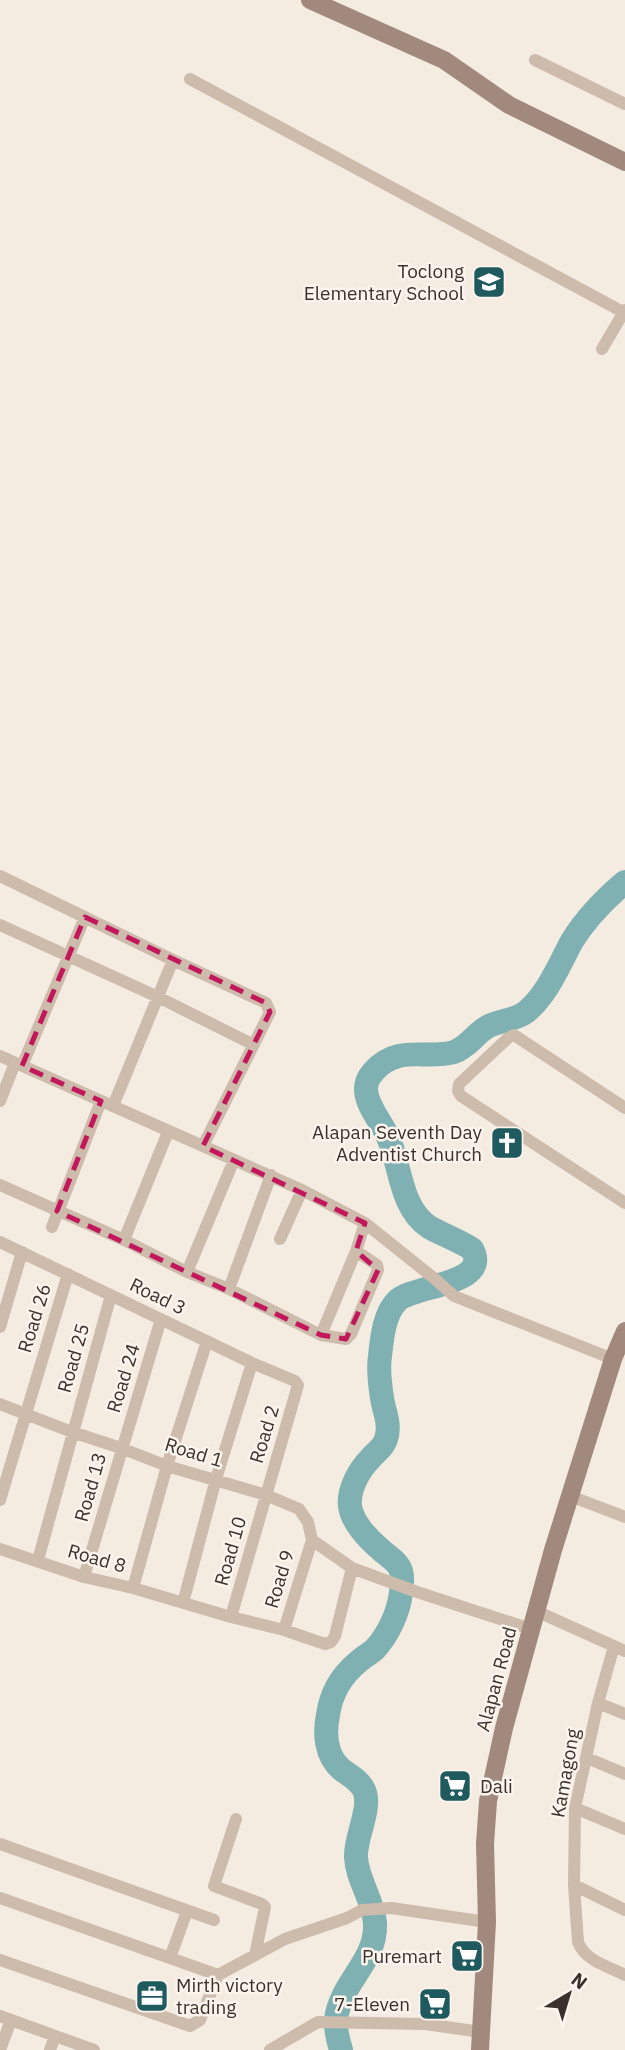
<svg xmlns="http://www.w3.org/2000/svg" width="625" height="2050" font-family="'IBM Plex Sans',sans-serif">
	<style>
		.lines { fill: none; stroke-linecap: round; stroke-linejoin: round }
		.river { stroke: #7fb0b2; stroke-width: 24 }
		.street { stroke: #cdbbac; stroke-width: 12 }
		.secondary { stroke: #a18a7d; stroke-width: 18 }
		.marked { fill: none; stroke: #c2185b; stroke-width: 5; stroke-dasharray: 14 9; stroke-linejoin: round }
		.labels { text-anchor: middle; stroke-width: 5; stroke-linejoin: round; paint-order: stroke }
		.poi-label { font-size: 19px; fill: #3b302b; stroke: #fbf5ee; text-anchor: end }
		.street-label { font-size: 19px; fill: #3b302b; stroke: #fbf5ee }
	</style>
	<rect width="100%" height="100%" fill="#f4ebe1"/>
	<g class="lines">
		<path class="river" d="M 341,2050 C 338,2040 335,2029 336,2019 C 341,1982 377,1961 375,1923 C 373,1899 357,1880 356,1857 C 355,1837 372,1808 364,1790 C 359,1780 350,1776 341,1769 C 326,1756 324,1734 328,1715 C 331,1693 341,1676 358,1662 C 363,1657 370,1654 375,1649 C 388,1635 399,1612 401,1592 C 402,1586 403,1578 401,1571 C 398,1561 387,1556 380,1549 C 368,1539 352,1522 350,1506 C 348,1490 359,1470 370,1459 C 376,1451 383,1449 386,1439 C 391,1424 384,1412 382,1398 C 380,1385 378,1369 380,1356 C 382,1338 384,1314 397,1301 C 413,1285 492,1285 472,1249 C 458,1240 443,1235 429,1227 C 400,1208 401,1166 388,1137 C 381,1121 367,1107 366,1090 C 366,1081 369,1077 374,1071 C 398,1044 426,1060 454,1052 C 468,1047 475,1034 487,1027 C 500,1020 514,1021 526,1012 C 548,994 559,965 572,941 C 585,920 606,898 625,882"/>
		<path class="street" d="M 535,60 L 625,104
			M 190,79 L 625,313
			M 602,349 L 625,310
			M 0,876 L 173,960 L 266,1003 L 270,1012 L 203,1146
			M 0,925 L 158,997 L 252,1044
			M 0,1056 L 302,1190 L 365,1223 L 435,1279 L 454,1296 L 613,1359
			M 22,1066 L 85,917
			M 0,1101 L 15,1063
			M 113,1106 L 173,960
			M 625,1108 L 514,1035 L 508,1038 L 459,1084 L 458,1091 L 461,1096 L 625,1203
			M 0,1185 L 124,1240 L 187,1272 L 229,1289 L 321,1335 L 356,1251 L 365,1223
			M 52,1227 L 101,1101
			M 280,1239 L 302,1190
			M 124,1240 L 168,1132
			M 0,1242 L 252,1363 L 295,1381 L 298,1385 L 231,1617
			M 187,1272 L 234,1160
			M 229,1289 L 271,1175
			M 0,1327 L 22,1252
			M 321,1335 L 346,1339 L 351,1334 L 378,1270 L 377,1265 L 356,1251
			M 0,1404 L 72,1432 L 121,1448 L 167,1466 L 266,1495 L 299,1509 L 308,1522 L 312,1540 L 352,1568 L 417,1592 L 531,1629
			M 570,1496 L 625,1517
			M 0,1500 L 68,1274
			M 0,1549 L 84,1577 L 133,1588 L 231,1617 L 284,1630 L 325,1644 L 331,1642 L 335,1636 L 352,1568
			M 38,1560 L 111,1295
			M 84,1577 L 161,1319
			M 133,1588 L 167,1466 L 207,1341
			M 183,1603 L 216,1479 L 252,1363
			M 536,1611 L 625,1651
			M 284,1630 L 312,1540
			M 614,1646 L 598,1703 L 575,1808 L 574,1885 L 578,1942 C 585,1961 608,1966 625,1975
			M 598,1703 L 625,1714
			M 587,1758 L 625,1774
			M 575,1808 L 625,1829
			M 236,1819 L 214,1886 L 262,1904 L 265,1907 L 255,1955
			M 0,1844 L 214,1920
			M 574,1885 L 625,1910
			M 0,1898 L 218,1975 L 285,1939 L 347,1918 L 362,1910 L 391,1908 L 487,1922
			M 170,1958 L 187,1911
			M 0,1960 L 190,2026 L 200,2020 L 218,1975
			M 0,2016 L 94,2050
			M 0,2050 L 11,2020
			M 50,2050 L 55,2036
			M 270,2050 L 318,2022 L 425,2024 L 481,2032"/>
		<path class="secondary" d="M 310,0 L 444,60 L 509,105 L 625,162
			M 480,2050 L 487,1922 L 485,1844 L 488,1801 L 504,1728 L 553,1550 L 613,1359 L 625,1331"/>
	</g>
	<path class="marked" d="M 85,917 L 266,1003 L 270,1012 L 203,1146 L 365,1223 L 356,1251 L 378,1270 L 346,1339 L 321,1335 L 57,1211 L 101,1101 L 22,1066 Z"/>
	<defs>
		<symbol id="school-square" viewBox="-11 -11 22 22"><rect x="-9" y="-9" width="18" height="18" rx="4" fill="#1f5a5e" stroke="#fbf5ee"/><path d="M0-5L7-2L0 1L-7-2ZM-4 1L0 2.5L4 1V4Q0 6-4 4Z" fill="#fff"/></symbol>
		<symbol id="church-square" viewBox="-11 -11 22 22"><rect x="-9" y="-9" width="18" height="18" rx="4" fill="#1f5a5e" stroke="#fbf5ee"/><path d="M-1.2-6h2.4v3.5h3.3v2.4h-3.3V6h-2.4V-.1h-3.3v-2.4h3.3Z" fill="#fff"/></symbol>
		<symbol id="supermarket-square" viewBox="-11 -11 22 22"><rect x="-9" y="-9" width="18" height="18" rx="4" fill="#1f5a5e" stroke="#fbf5ee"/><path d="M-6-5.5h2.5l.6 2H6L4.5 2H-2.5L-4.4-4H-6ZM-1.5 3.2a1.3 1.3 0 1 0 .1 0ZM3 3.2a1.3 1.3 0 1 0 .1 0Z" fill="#fff"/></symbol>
		<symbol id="office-square" viewBox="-11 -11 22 22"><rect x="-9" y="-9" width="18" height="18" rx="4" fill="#1f5a5e" stroke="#fbf5ee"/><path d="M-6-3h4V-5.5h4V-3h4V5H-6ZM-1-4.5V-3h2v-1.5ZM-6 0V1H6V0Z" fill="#fff"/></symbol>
	</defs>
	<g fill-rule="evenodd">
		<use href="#school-square" x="470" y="263" width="38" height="38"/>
		<use href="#church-square" x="488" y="1124" width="38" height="38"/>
		<use href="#supermarket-square" x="436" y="1767" width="38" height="38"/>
		<use href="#supermarket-square" x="448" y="1937" width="38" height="38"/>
		<use href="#office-square" x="133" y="1977" width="38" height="38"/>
		<use href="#supermarket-square" x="416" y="1985" width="38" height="38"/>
	</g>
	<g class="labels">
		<g class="poi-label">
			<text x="464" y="278">Toclong<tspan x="464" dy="22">Elementary School</tspan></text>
			<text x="482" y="1139">Alapan Seventh Day<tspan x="482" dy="22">Adventist Church</tspan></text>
			<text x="480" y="1793" text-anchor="start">Dali</text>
			<text x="442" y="1963">Puremart</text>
			<text x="176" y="1992" text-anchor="start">Mirth victory<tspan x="176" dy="22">trading</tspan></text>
			<text x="410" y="2011">7-Eleven</text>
		</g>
		<g class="street-label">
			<text transform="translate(158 1296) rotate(26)" y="7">Road 3</text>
			<text transform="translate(34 1318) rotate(-73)" y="7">Road 26</text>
			<text transform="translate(73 1358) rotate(-74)" y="7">Road 25</text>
			<text transform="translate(123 1378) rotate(-73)" y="7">Road 24</text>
			<text transform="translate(264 1434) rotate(-73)" y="7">Road 2</text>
			<text transform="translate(194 1452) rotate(17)" y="7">Road 1</text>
			<text transform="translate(90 1487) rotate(-74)" y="7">Road 13</text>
			<text transform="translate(230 1551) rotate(-74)" y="7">Road 10</text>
			<text transform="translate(97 1558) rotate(16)" y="7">Road 8</text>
			<text transform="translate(279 1579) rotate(-73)" y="7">Road 9</text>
			<text transform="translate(496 1679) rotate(-75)" y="7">Alapan Road</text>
			<text transform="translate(565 1773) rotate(-80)" y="7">Kamagong</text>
		</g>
	</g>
	<g transform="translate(569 1994) rotate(38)" stroke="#fbf5ee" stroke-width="5" paint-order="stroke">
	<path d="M0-5L12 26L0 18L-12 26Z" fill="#3b302b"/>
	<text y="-10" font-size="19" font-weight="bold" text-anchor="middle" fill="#3b302b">N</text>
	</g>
</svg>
